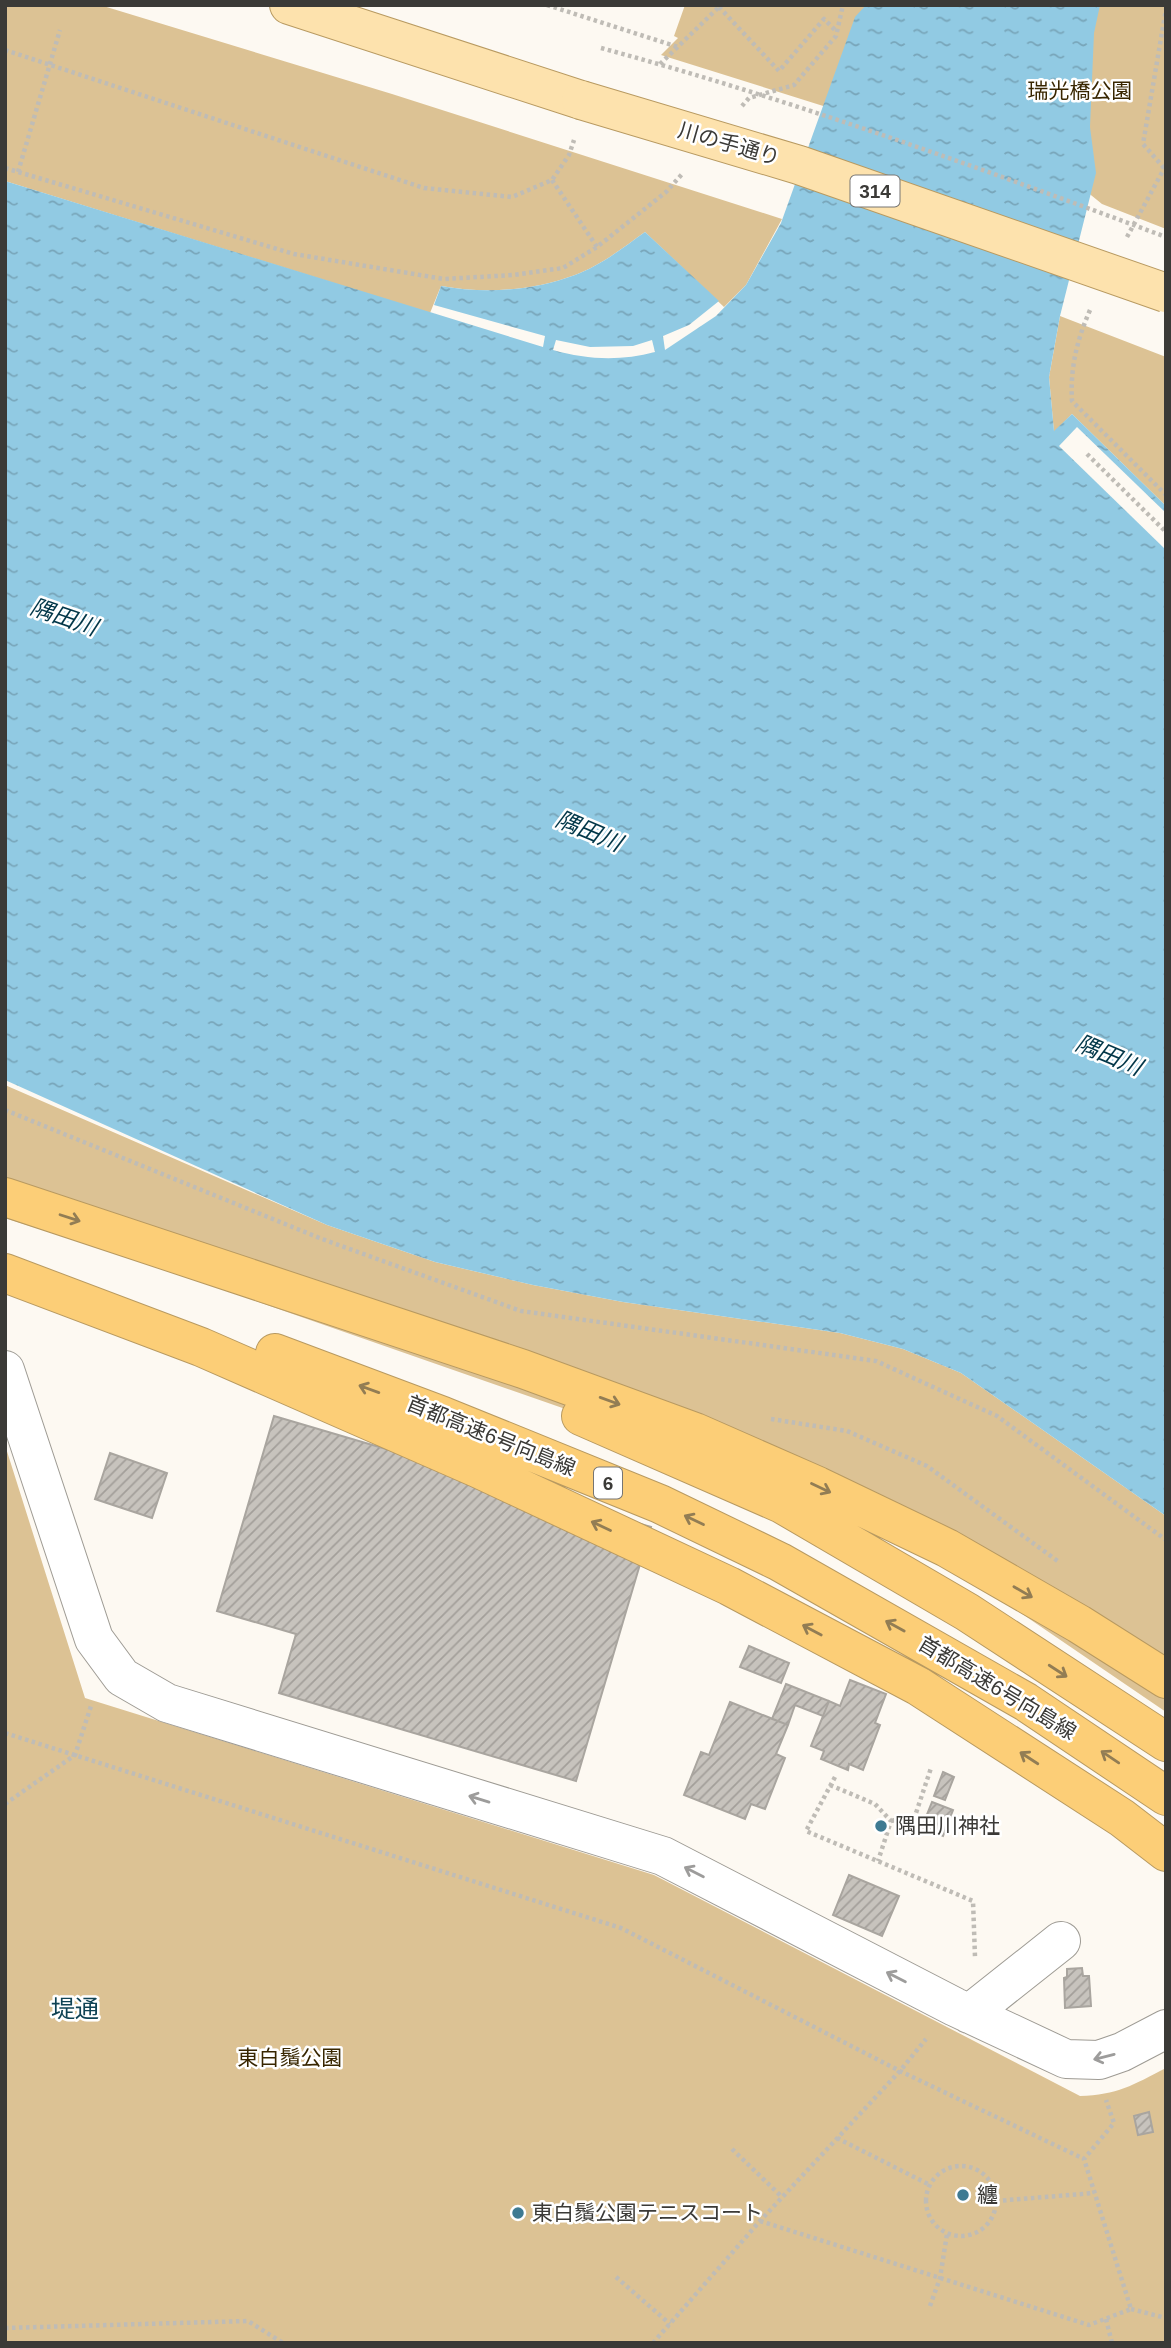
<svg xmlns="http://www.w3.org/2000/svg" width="1171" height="2348" font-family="Helvetica,'Noto Sans JP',sans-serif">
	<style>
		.green { fill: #dcc294 }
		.water { fill: url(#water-ripples); fill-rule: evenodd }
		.pier { fill: #fdf9f2 }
		.building { fill: url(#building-hatch); stroke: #a9a59f; stroke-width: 2 }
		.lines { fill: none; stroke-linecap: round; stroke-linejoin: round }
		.minor-casing { stroke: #9e9b94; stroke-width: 40 }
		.major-casing { stroke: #b89a61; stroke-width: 40 }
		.highway-casing { stroke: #b89a61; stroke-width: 40 }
		.path { stroke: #bfbcb6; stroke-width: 4.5; stroke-dasharray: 3.5 3.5; stroke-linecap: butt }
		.minor { stroke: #fff; stroke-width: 38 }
		.major { stroke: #fde2ad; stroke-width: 38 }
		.highway { stroke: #fcce77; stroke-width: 38 }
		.major-bridge-casing { stroke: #b89a61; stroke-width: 40; stroke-linecap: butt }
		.path-bridge { stroke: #bfbcb6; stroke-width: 4.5; stroke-dasharray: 3.5 3.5; stroke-linecap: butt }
		.major-bridge { stroke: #fde2ad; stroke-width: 38 }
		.oneway { stroke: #927d54 }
		.oneway2 { stroke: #9d9c9b }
		.poi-dot { fill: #3e7a92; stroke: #fff; stroke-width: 2.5 }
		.labels { text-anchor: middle; stroke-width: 5; stroke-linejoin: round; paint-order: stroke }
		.shield { fill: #fff; stroke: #767573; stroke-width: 2 }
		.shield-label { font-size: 19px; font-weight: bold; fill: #3b3a37 }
		.park-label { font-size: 21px; fill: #382600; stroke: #fff }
		.street-label { font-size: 21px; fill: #3b3a37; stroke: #fff }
		.poi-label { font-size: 21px; fill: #3b3a37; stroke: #fff; text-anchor: start }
		.water-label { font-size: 23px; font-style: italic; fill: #023749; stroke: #fff }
		.quarter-label { font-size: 24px; fill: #104355; stroke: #fff }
	</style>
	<defs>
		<pattern id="water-ripples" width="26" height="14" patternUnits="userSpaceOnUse" patternTransform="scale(1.75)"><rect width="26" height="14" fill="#91cae3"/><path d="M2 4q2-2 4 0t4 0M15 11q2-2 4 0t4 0" fill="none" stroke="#78a5b9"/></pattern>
		<pattern id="building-hatch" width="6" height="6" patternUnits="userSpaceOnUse" patternTransform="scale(1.75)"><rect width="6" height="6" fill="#c7c3bd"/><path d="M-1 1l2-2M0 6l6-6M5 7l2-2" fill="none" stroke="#a39f9a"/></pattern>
	</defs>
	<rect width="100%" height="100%" fill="#fdf9f2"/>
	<path class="green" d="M 5,5 L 100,5 L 392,94 L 782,219 L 746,285 L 724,307 L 645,232 C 624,247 600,266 575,275 C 532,291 485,294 441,286 L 430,313 L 5,181 Z
		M 685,5 L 1166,5 L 1166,229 L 1102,204 L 1081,187 L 661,55 L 678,38 L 674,36 Z
		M 1060,316 L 1166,357 L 1166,506 L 1072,414 L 1054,432 L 1049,377 Z
		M 5,1085 L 327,1225 L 435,1262 L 533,1285 L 623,1302 L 840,1333 L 903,1349 L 961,1373 L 1166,1516 L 1166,1712 L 990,1592 L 806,1493 L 164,1269 L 5,1218 Z
		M 5,1445 L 85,1698 L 654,1875 L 1080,2096 C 1117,2095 1133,2085 1166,2068 L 1166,2343 L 5,2343 Z"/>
	<path class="water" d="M 866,5 L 1100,5 L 1094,33 L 1090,127 L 1096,173 L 1060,316 L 1049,377 L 1054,431 L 1072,414 L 1166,506 L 1166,1516 L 961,1373 L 903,1349 L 840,1333 L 623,1302 L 533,1285 L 435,1262 L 327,1225 L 5,1080 L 5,181 L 543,347 L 545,336 L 434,305 L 441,286 C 485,294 532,291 575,275 C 600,266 624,247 645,232 L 719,301 L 689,325 L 663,336 L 665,350 L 716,316 L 746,285 L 781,223 L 855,17 ZM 556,340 L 590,347 L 633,346 L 652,340 L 655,352 C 621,361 588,360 553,350 Z"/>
	<path class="pier" d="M 1077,427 L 1166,513 L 1165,549 L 1059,446 Z"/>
	<path class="building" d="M 274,1416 L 651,1527 L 576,1781 L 279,1693 L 296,1634 L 217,1611 Z
		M 110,1453 L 167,1473 L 152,1518 L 95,1499 Z
		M 749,1646 L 789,1663 L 781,1683 L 740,1667 Z
		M 850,1680 L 886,1694 L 875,1723 L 880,1725 L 863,1770 L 849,1764 L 848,1770 L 821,1759 L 824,1751 L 811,1746 L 829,1701 L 840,1706 Z
		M 786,1684 L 829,1701 L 823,1716 L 795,1705 L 788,1725 L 772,1719 Z
		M 730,1702 L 788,1725 L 776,1754 L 785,1758 L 765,1809 L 751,1804 L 745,1819 L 684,1795 L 701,1752 L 709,1755 Z
		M 943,1772 L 954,1777 L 945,1800 L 934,1796 Z
		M 932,1802 L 953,1810 L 943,1836 L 922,1827 Z
		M 849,1875 L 899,1896 L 882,1936 L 833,1915 Z
		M 1082,1968 L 1083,1976 L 1089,1976 L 1091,2006 L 1065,2008 L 1064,1978 L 1067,1977 L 1067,1969 Z
		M 1149,2112 L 1153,2132 L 1138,2135 L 1134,2116 Z"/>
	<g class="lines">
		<defs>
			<path id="minor" d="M 5,1370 L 94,1639 L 122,1677 L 167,1703 L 663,1856 L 955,2007 L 1066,2059 L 1099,2060 L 1122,2052 L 1166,2029
				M 969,2014 L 1061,1941"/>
			<path id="major" d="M 289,5 L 581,100"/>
			<path id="highway" d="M 5,1197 L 523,1369 L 695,1432 L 818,1486 L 947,1548 L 1079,1624 L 1166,1679
				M 5,1273 L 201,1347 L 477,1468 L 729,1586 L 918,1686 L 1122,1818 L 1166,1852
				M 275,1353 L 443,1416 L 660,1504 L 780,1562 L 1026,1702 L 1166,1796
				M 581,1416 L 782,1504 L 967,1612 L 1166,1742"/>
		</defs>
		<use href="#minor" class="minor-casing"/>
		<use href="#major" class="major-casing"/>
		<use href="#highway" class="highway-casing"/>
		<path class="path" d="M 547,5 L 678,47
			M 719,7 L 779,71 L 824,19 L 836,31
			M 5,50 L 424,188 L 512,197 L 552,180 L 569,155 L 574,140
			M 660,64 L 720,6
			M 742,106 L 749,98 L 794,85 L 836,36 L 843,5
			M 5,168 L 294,254 L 444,279 L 513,275 L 563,268 L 597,247 L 666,192 L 683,173
			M 1164,168 L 1143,144 L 1166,9
			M 18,172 L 60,30
			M 552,180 L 597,247
			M 1127,237 L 1166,165
			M 1090,310 C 1077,340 1070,368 1072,401 L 1166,495
			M 1087,454 L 1166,532
			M 5,1110 L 322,1239 L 521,1311 L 876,1361 L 997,1416 L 1166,1540
			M 771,1419 L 847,1431 L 927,1466 L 1059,1562
			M 5,1733 L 621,1928 L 900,2071 L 1084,2159
			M 835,1777 L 806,1831 L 973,1901 L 975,1957
			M 830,1785 L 875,1804 L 891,1821 L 878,1861
			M 5,1804 L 75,1755 L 92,1703
			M 891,1821 L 915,1816 L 931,1768
			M 837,2138 L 930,2185
			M 732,2149 L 782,2197
			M926 2201a35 35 0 1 1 70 0a35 35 0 1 1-70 0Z
			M 996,2201 L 1094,2193
			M 760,2221 L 1089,2325 L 1131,2309 L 1084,2159 L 1114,2123 L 1106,2100
			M 616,2277 L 670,2324
			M 930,2306 L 940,2278 L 947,2234
			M 1131,2309 L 1166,2318
			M 1106,2319 L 1112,2343
			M 5,2328 L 248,2321 L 283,2343
			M 653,2343 L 760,2221 L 900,2071 L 926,2039"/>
		<use href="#minor" class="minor"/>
		<use href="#major" class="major"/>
		<use href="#highway" class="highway"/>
		<defs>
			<path id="major-bridge" d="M 581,100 L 799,165 L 1166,293"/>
		</defs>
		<use href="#major-bridge" class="major-bridge-casing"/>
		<path class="path-bridge" d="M 601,48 C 793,100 980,168 1166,237"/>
		<use href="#major-bridge" class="major-bridge"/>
	</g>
	<defs><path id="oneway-shaft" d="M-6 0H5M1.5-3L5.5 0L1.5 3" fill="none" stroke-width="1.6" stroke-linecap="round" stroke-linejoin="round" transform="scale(1.75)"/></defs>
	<g class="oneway">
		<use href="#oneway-shaft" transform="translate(70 1218) rotate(18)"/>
		<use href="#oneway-shaft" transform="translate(369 1389) rotate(-160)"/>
		<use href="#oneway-shaft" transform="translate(610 1401) rotate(20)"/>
		<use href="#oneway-shaft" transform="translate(821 1488) rotate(25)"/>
		<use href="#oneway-shaft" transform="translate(694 1520) rotate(-154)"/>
		<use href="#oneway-shaft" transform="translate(601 1526) rotate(-155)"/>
		<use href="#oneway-shaft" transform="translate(1023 1592) rotate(30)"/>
		<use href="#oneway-shaft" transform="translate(895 1626) rotate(-151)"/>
		<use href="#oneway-shaft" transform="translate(812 1630) rotate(-152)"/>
		<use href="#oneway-shaft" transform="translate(1058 1671) rotate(33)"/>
		<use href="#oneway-shaft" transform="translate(1110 1757) rotate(-146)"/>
		<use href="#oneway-shaft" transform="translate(1029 1758) rotate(-147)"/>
	</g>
	<g class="oneway2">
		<use href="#oneway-shaft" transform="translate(479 1799) rotate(-163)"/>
		<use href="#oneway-shaft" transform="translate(694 1872) rotate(-153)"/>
		<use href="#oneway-shaft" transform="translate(896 1977) rotate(-153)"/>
		<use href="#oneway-shaft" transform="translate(1104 2057) rotate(166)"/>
	</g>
	<g class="poi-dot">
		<circle cx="881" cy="1826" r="7"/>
		<circle cx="963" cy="2195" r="7"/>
		<circle cx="518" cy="2213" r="7"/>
	</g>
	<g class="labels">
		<g class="shield">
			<rect x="850.5" y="175.5" width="49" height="31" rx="5"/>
			<rect x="594" y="1467.5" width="28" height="31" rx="5"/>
		</g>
		<g class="shield-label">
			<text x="875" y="198">314</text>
			<text x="608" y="1490">6</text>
		</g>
		<g class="park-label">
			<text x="1080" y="98">瑞光橋公園</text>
			<text x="290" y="2065">東白鬚公園</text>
		</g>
		<g class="street-label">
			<text transform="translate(729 144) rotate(16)" y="7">川の手通り</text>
			<text transform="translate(491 1436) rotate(22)" y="7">首都高速6号向島線</text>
			<text transform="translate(997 1688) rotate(31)" y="7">首都高速6号向島線</text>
		</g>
		<g class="poi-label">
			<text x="895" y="1833">隅田川神社</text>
			<text x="977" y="2202">纏</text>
			<text x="532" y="2220">東白鬚公園テニスコート</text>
		</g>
		<g class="water-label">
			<text transform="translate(64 617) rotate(19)" y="8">隅田川</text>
			<text transform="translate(589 831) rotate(23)" y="8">隅田川</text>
			<text transform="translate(1109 1055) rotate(23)" y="8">隅田川</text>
		</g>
		<g class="quarter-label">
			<text x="75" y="2017">堤通</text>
		</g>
	</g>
	<rect width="1171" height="2348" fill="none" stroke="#3b3a37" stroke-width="14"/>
</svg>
